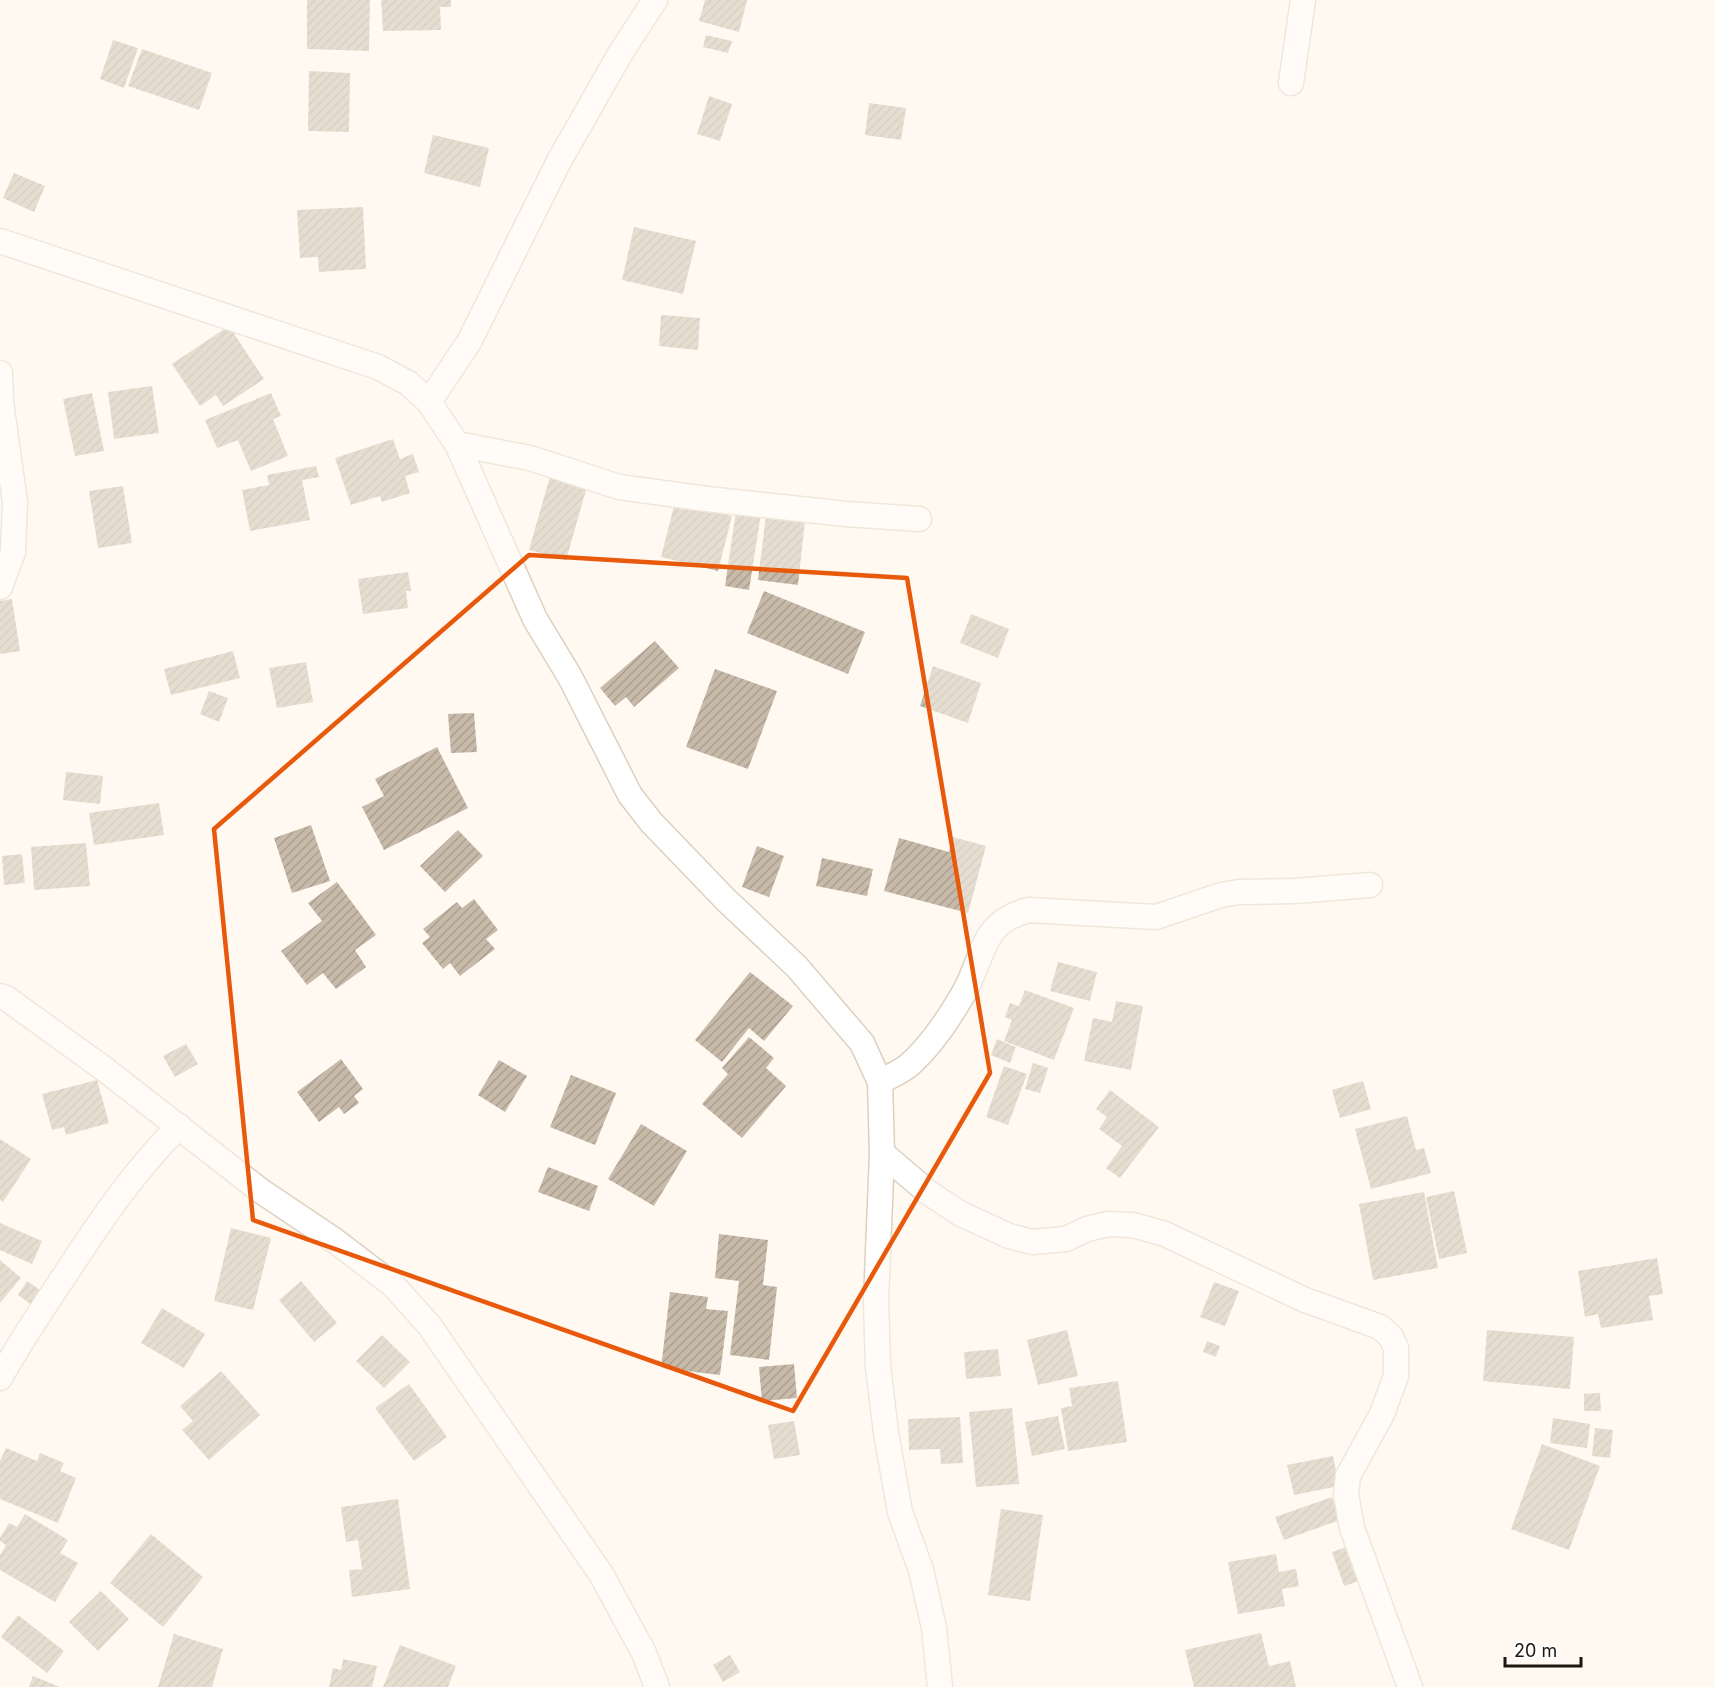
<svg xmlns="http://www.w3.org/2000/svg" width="1715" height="1687" font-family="Inter,sans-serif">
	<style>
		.building { fill: url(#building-hatch) }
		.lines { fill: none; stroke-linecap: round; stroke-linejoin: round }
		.street-casing { stroke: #ddd0be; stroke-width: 27 }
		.street { stroke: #fff; stroke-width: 24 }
		.marked { fill: none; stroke: #e8590c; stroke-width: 4.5; stroke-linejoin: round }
	</style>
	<defs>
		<pattern id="building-hatch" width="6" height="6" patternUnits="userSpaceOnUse" patternTransform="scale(1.5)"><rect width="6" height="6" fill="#c7baa9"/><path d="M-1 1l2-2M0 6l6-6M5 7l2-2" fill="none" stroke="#aa9f90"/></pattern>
	</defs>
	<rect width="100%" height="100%" fill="#fff9f2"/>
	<path class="building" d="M 307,0 L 370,0 L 369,51 L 307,49 Z
		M 381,0 L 451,0 L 451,7 L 440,7 L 441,30 L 383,31 Z
		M 705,0 L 747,0 L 739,32 L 699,21 Z
		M 706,35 L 732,41 L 728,53 L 703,47 Z
		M 113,40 L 138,48 L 124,88 L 100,79 Z
		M 142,49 L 212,73 L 199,110 L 128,86 Z
		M 309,71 L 350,73 L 349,132 L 308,131 Z
		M 709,96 L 732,104 L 720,141 L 697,134 Z
		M 869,103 L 906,108 L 901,140 L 865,135 Z
		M 433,135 L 489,148 L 480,187 L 424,173 Z
		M 14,173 L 45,186 L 34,212 L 3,198 Z
		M 363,207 L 366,269 L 319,272 L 318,257 L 300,258 L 297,210 Z
		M 634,227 L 696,241 L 683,294 L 622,280 Z
		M 661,315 L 700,318 L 698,350 L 659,346 Z
		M 229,326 L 264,379 L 223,406 L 216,395 L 200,406 L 172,364 Z
		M 152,386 L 159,433 L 114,439 L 108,392 Z
		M 92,393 L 104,451 L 75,456 L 63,399 Z
		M 271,393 L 281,416 L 273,419 L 288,456 L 251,471 L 238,440 L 217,448 L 205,420 Z
		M 393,439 L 400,459 L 413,454 L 419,472 L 405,476 L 410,493 L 382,502 L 380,496 L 351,505 L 335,458 Z
		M 316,466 L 319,477 L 302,480 L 310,520 L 250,531 L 242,490 L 269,485 L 267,475 Z
		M 551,473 L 588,483 L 566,560 L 529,550 Z
		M 123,486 L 132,543 L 98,548 L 89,491 Z
		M 675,502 L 732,516 L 718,571 L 661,557 Z
		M 736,511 L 761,514 L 749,590 L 725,586 Z
		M 766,515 L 805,520 L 798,585 L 758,580 Z
		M 408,572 L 411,591 L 406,591 L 408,608 L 363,614 L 358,579 Z
		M 764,591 L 865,632 L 848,674 L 747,633 Z
		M 12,599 L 20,651 L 0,654 L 0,601 Z
		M 971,614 L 1009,629 L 998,658 L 960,643 Z
		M 655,641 L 679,668 L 634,707 L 626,697 L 615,706 L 600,688 Z
		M 233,651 L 240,678 L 171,695 L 164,669 Z
		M 306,662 L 313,702 L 277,708 L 269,668 Z
		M 933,666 L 981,683 L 968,723 L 920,706 Z
		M 715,669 L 777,691 L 748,769 L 686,747 Z
		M 209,691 L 228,698 L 219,722 L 200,714 Z
		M 474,713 L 477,752 L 451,753 L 448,714 Z
		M 437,747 L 468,808 L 384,850 L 362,807 L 384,796 L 375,779 Z
		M 66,772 L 103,776 L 100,804 L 63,800 Z
		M 159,803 L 164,835 L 94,845 L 89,813 Z
		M 311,825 L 330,881 L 292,893 L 274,838 Z
		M 458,830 L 483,856 L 445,892 L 420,866 Z
		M 953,837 L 986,846 L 968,913 L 884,891 L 899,838 L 949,852 Z
		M 86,843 L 90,886 L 34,890 L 31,847 Z
		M 757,846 L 784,856 L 769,897 L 742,887 Z
		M 22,854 L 25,883 L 4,885 L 2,856 Z
		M 822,858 L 873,869 L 867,896 L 816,886 Z
		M 337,882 L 376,935 L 355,950 L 366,967 L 336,989 L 323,973 L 307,985 L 281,951 L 322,921 L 308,903 Z
		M 474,899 L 498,930 L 486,939 L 495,949 L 460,976 L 450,963 L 443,969 L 422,943 L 430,937 L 423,929 L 457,902 L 462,908 Z
		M 1058,962 L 1097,972 L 1090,1001 L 1050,991 Z
		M 750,972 L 793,1006 L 764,1041 L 749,1028 L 722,1062 L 695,1040 Z
		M 1025,990 L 1074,1008 L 1054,1060 L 1004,1041 L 1012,1020 L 1005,1017 L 1010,1003 L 1019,1006 Z
		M 1116,1001 L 1143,1006 L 1131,1070 L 1084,1061 L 1093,1018 L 1112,1022 Z
		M 749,1037 L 774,1058 L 766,1068 L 786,1086 L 742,1138 L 702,1104 L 728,1074 L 722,1068 Z
		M 997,1039 L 1016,1047 L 1010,1063 L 991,1055 Z
		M 186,1044 L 198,1064 L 175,1077 L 163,1056 Z
		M 341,1059 L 363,1089 L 354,1096 L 359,1103 L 344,1114 L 339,1107 L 319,1122 L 297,1092 Z
		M 499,1060 L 527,1076 L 505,1112 L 478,1095 Z
		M 1033,1063 L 1048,1068 L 1040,1093 L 1025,1089 Z
		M 1004,1066 L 1027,1074 L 1008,1125 L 986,1117 Z
		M 571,1075 L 616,1093 L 595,1145 L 550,1127 Z
		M 97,1080 L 109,1123 L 66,1135 L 64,1127 L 52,1130 L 42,1094 Z
		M 1363,1081 L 1371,1109 L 1340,1118 L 1332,1090 Z
		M 1110,1090 L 1159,1127 L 1120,1178 L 1106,1168 L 1122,1146 L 1099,1129 L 1107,1117 L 1096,1109 Z
		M 1407,1116 L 1416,1150 L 1424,1148 L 1431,1173 L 1371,1189 L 1355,1129 Z
		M 641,1124 L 687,1151 L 654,1206 L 608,1179 Z
		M 0,1139 L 31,1159 L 3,1202 L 0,1200 Z
		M 548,1167 L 598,1186 L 589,1211 L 538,1192 Z
		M 1454,1191 L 1467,1253 L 1439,1259 L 1426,1197 Z
		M 1424,1192 L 1438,1268 L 1373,1280 L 1359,1204 Z
		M 0,1223 L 42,1241 L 32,1264 L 0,1250 Z
		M 231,1228 L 271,1238 L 253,1310 L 214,1301 Z
		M 719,1234 L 768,1240 L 763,1285 L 777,1287 L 769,1360 L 730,1355 L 739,1281 L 715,1278 Z
		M 1657,1258 L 1663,1294 L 1649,1296 L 1653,1320 L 1601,1328 L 1598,1314 L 1585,1317 L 1578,1271 Z
		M 0,1260 L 21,1278 L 0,1303 Z
		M 27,1281 L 43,1292 L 33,1306 L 18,1295 Z
		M 301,1281 L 337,1323 L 314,1342 L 279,1300 Z
		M 1214,1282 L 1239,1291 L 1225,1326 L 1200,1317 Z
		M 670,1292 L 708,1297 L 706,1309 L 728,1311 L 720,1375 L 661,1368 Z
		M 162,1308 L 205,1334 L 184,1368 L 141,1343 Z
		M 1067,1330 L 1078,1376 L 1038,1385 L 1027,1340 Z
		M 1487,1330 L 1574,1337 L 1570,1389 L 1483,1381 Z
		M 382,1335 L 410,1362 L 384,1388 L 356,1361 Z
		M 1207,1341 L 1220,1346 L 1216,1357 L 1203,1352 Z
		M 998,1349 L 1001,1376 L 966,1379 L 964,1352 Z
		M 794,1364 L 797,1398 L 762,1401 L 759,1367 Z
		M 221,1371 L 260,1415 L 209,1460 L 182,1430 L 193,1421 L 180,1406 Z
		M 1118,1381 L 1127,1442 L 1068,1451 L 1061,1408 L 1072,1406 L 1069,1388 Z
		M 409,1384 L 447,1437 L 414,1461 L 375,1408 Z
		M 1600,1393 L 1601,1411 L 1584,1411 L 1584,1394 Z
		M 1012,1408 L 1019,1484 L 976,1487 L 969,1412 Z
		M 1058,1416 L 1065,1449 L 1032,1456 L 1025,1422 Z
		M 960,1417 L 963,1463 L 941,1464 L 940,1449 L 909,1450 L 908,1419 Z
		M 1553,1418 L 1590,1424 L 1587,1448 L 1550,1443 Z
		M 794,1421 L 800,1455 L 774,1459 L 768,1425 Z
		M 1595,1428 L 1613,1430 L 1610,1458 L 1592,1456 Z
		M 1542,1444 L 1600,1466 L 1569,1550 L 1511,1529 Z
		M 6,1448 L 37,1461 L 40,1453 L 64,1463 L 60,1471 L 76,1478 L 58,1523 L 0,1499 L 0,1461 Z
		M 1333,1456 L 1339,1486 L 1294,1495 L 1287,1465 Z
		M 1332,1497 L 1340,1520 L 1284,1540 L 1275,1517 Z
		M 398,1499 L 410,1589 L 352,1597 L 349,1570 L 362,1569 L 358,1540 L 346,1542 L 341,1507 Z
		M 1001,1509 L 1043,1515 L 1030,1601 L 988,1595 Z
		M 25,1514 L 68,1540 L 60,1553 L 78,1563 L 55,1602 L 0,1570 L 0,1555 L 6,1545 L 0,1541 L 0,1538 L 9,1523 L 17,1527 Z
		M 151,1534 L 203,1577 L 163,1627 L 110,1583 Z
		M 1353,1545 L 1365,1579 L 1344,1586 L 1332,1552 Z
		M 1276,1554 L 1279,1572 L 1296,1569 L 1299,1586 L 1282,1589 L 1285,1606 L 1238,1614 L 1228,1562 Z
		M 101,1591 L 129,1619 L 98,1651 L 69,1622 Z
		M 18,1615 L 64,1651 L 47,1673 L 1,1637 Z
		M 1261,1633 L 1269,1666 L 1290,1661 L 1296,1687 L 1194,1687 L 1185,1650 Z
		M 174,1634 L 223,1649 L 212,1687 L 158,1687 Z
		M 400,1645 L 456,1666 L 448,1687 L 383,1687 Z
		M 730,1655 L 740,1672 L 723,1682 L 713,1665 Z
		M 343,1659 L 377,1666 L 372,1687 L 329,1687 L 333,1668 L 341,1670 Z
		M 33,1676 L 60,1687 L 29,1687 Z"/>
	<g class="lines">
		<defs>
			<path id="street" d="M 1291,83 L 1303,0
				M 0,241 L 378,367 L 408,383 L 429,402 L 457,444 L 535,619 L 570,677 L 630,795 L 651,822 L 726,900 L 797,967 L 862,1043 L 880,1082 L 882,1153 L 876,1301 L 878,1366 L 886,1433 L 900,1512 L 921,1570 L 934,1628 L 940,1687
				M 0,373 L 1,402 L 15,502 L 13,552 L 0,587
				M 429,402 L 469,342 L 558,163 L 620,54 L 655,0
				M 457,444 L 530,458 L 619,487 L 707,499 L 846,514 L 919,519
				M 0,996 L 6,998 L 103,1068 L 261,1191 L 334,1240 L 393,1285 L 429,1325 L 601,1574 L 644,1653 L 657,1687
				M 880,1082 C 889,1077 900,1072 908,1066 C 929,1048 948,1020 962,996 C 985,958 979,922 1029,910 L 1156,917 L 1221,895 L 1239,892 L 1295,891 L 1370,885
				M 882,1153 L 929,1193 L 961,1214 L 1009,1236 L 1032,1242 L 1066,1239 L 1087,1229 L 1108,1224 L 1133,1225 L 1165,1234 L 1305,1300 L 1380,1327 L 1391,1337 L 1396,1348 L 1396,1376 L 1382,1414 L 1348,1476 L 1346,1494 L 1352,1528 L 1410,1687
				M 0,1378 C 21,1340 45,1305 69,1269 C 102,1218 136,1169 179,1126"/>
		</defs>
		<use href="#street" class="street-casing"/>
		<use href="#street" class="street"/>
	</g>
	<path d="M0 0H1715V1687H0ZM 529,555 L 907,578 L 990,1073 L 793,1411 L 253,1220 L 214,829 Z" fill="#fff9f2" fill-opacity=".55" fill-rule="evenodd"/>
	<path class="marked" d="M 529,555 L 907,578 L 990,1073 L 793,1411 L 253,1220 L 214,829 Z"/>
	<path d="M1505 1657v9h76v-9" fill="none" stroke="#1c1711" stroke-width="3"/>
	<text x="1514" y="1657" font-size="18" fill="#1c1711" stroke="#ffffff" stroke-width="4.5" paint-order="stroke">20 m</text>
</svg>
